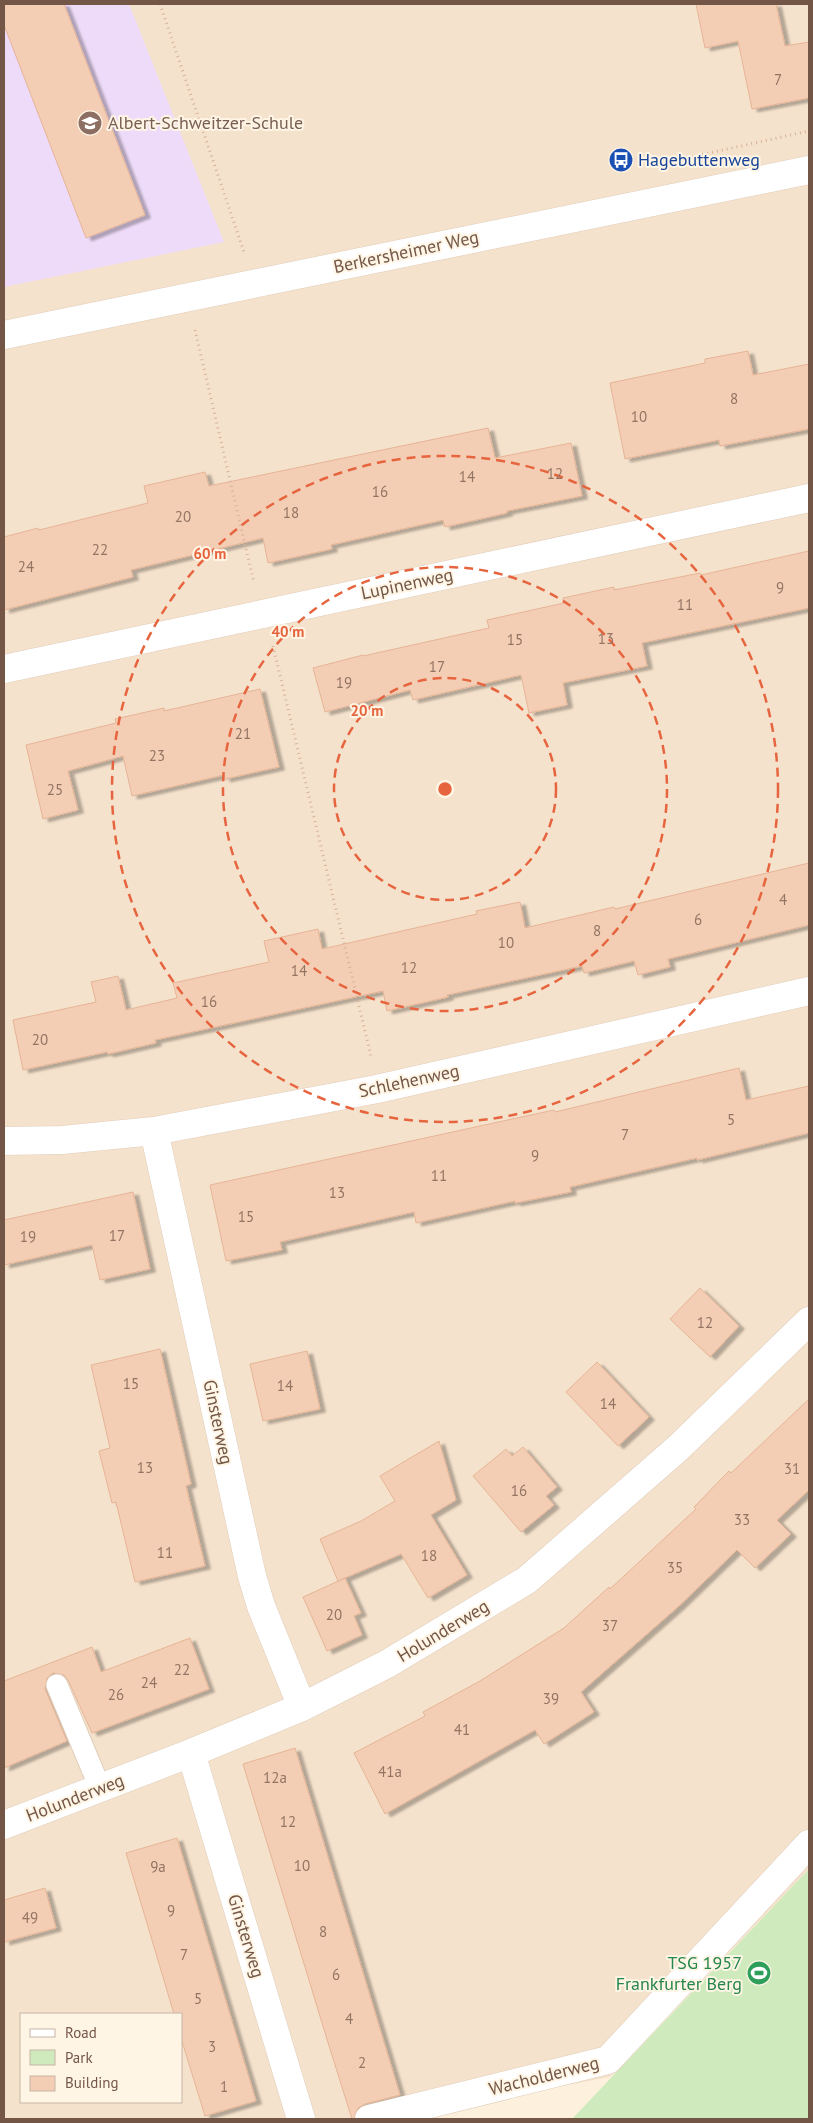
<svg xmlns="http://www.w3.org/2000/svg" width="813" height="2123" font-family="'PT Sans',sans-serif">
	<style>
		.residential { fill: #f5e2cc; fill-rule: evenodd }
		.education { fill: #eedbf9 }
		.green { fill: #cfeabd }
		.building { fill: #f3ceb5; stroke: #e6b495; filter: url(#shadow) }
		.lines { fill: none; stroke-linecap: round; stroke-linejoin: round }
		.service-casing { stroke: #e1cdba; stroke-width: 23 }
		.minor-casing { stroke: #e1cdba; stroke-width: 29 }
		.tertiary-casing { stroke: #e1cdba; stroke-width: 29 }
		.path { stroke: #d7b199; stroke-width: 3; stroke-dasharray: 1 4; stroke-linecap: butt }
		.service { stroke: #fff; stroke-width: 21 }
		.minor { stroke: #fff; stroke-width: 28 }
		.tertiary { stroke: #fff; stroke-width: 28 }
		.ring { fill: none; stroke: #e6643e; stroke-width: 2.5; stroke-dasharray: 9 6 }
		.labels { text-anchor: middle; stroke-width: 4; stroke-linejoin: round; paint-order: stroke }
		.number-label { font-size: 15px; fill: #937462 }
		.education-label { font-size: 18px; fill: #785e54; stroke: #fff5e5; text-anchor: start }
		.transit-label { font-size: 18px; fill: #164399; stroke: #fff5e5; text-anchor: start }
		.street-label { font-size: 18px; fill: #735646; stroke: #fff5e5 }
		.leisure-label { font-size: 18px; fill: #27864d; stroke: #fff5e5; text-anchor: end }
		.centre { fill: #e6643e; stroke: #fff5e5; stroke-width: 2.5 }
		.ring-label { font-size: 15px; text-anchor: middle; font-weight: bold; fill: #e6643e; stroke: #fff5e5; stroke-width: 4; stroke-linejoin: round; paint-order: stroke }
	</style>
	<defs>
		<filter id="shadow"><feDropShadow dx="5.5" dy="3" stdDeviation="1" flood-color="#0004"/></filter>
	</defs>
	<rect width="100%" height="100%" fill="#fdf1de"/>
	<path class="residential" d="M 4,4 L 809,4 L 809,1869 L 610,2077 L 386,2119 L 4,2119 ZM 21,2014 L 181,2014 L 181,2102 L 21,2102 Z"/>
	<path class="education" d="M 4,4 L 129,4 L 224,242 L 4,287 Z"/>
	<path class="green" d="M 809,1869 L 809,2119 L 572,2119 Z"/>
	<path class="building" d="M 4,4 L 64,4 L 145,215 L 86,238 L 4,25 Z
		M 696,4 L 776,4 L 785,46 L 809,42 L 809,98 L 752,109 L 738,41 L 705,48 Z
		M 748,351 L 753,375 L 809,364 L 809,429 L 720,446 L 719,440 L 625,459 L 610,383 L 705,363 L 705,359 Z
		M 488,428 L 495,458 L 571,443 L 582,496 L 507,511 L 507,513 L 445,527 L 443,520 L 331,545 L 332,549 L 268,563 L 263,538 L 131,570 L 133,577 L 4,610 L 4,537 L 38,528 L 39,530 L 148,503 L 144,486 L 205,472 L 209,486 Z
		M 809,551 L 809,608 L 642,643 L 647,666 L 563,683 L 567,705 L 529,713 L 521,675 L 413,700 L 410,690 L 325,712 L 313,668 L 363,655 L 363,656 L 489,628 L 487,620 L 564,603 L 563,598 L 614,587 L 614,590 L 700,573 L 701,575 Z
		M 260,689 L 279,767 L 225,779 L 224,775 L 132,796 L 123,756 L 68,771 L 78,810 L 43,819 L 26,745 L 116,723 L 115,719 L 164,708 L 164,711 Z
		M 809,863 L 809,925 L 668,959 L 670,967 L 638,975 L 634,961 L 584,973 L 582,966 L 447,995 L 448,997 L 387,1011 L 383,991 L 155,1040 L 156,1043 L 108,1054 L 107,1052 L 23,1070 L 13,1020 L 96,1002 L 91,982 L 118,976 L 126,1010 L 177,998 L 173,983 L 269,962 L 264,941 L 318,929 L 322,949 L 477,914 L 476,911 L 520,902 L 525,928 L 614,907 L 615,909 Z
		M 739,1068 L 746,1100 L 809,1086 L 809,1133 L 697,1160 L 697,1158 L 570,1187 L 571,1192 L 515,1203 L 515,1201 L 416,1223 L 414,1212 L 280,1242 L 282,1250 L 226,1261 L 210,1185 L 512,1119 L 554,1110 L 555,1112 Z
		M 133,1192 L 150,1269 L 100,1280 L 92,1245 L 4,1265 L 4,1220 Z
		M 700,1288 L 739,1326 L 710,1357 L 670,1319 Z
		M 160,1349 L 191,1484 L 186,1486 L 205,1566 L 135,1582 L 116,1502 L 112,1503 L 99,1451 L 110,1448 L 91,1365 Z
		M 307,1351 L 320,1409 L 263,1421 L 250,1364 Z
		M 597,1362 L 649,1417 L 618,1446 L 566,1392 Z
		M 809,1399 L 809,1490 L 777,1520 L 791,1534 L 755,1568 L 737,1550 L 679,1606 L 581,1692 L 594,1712 L 544,1744 L 535,1730 L 385,1814 L 354,1753 L 425,1716 L 423,1712 L 480,1681 L 564,1628 L 609,1587 L 610,1589 L 696,1509 L 694,1507 L 729,1471 L 731,1473 Z
		M 439,1441 L 456,1500 L 431,1515 L 467,1575 L 428,1598 L 401,1554 L 338,1581 L 320,1539 L 361,1521 L 395,1501 L 380,1476 Z
		M 523,1447 L 557,1487 L 546,1496 L 554,1505 L 521,1532 L 473,1476 L 506,1449 L 512,1456 Z
		M 345,1578 L 361,1613 L 354,1616 L 362,1635 L 327,1651 L 303,1597 Z
		M 190,1638 L 209,1689 L 92,1733 L 68,1680 L 64,1675 L 53,1673 L 47,1678 L 45,1689 L 67,1741 L 4,1768 L 4,1681 L 92,1647 L 101,1672 Z
		M 295,1748 L 400,2095 L 365,2104 L 358,2108 L 354,2119 L 352,2119 L 330,2049 L 243,1764 Z
		M 177,1838 L 256,2101 L 205,2116 L 181,2038 L 181,2014 L 174,2014 L 126,1853 Z
		M 45,1888 L 56,1928 L 4,1942 L 4,1900 Z"/>
	<g class="lines">
		<defs>
			<path id="service" d="M 57,1685 L 100,1788"/>
			<path id="minor" d="M 4,669 L 809,498
				M 154,1131 L 252,1576 L 261,1606 L 302,1707
				M 4,1141 L 62,1140 L 154,1131 L 377,1089 L 809,991
				M 191,1753 L 301,2119
				M 4,1825 L 191,1753 L 302,1707 L 387,1664 L 527,1580 L 678,1448 L 809,1321
				M 369,2119 L 608,2060 L 809,1844"/>
			<path id="tertiary" d="M 4,335 L 809,170"/>
		</defs>
		<use href="#service" class="service-casing"/>
		<use href="#minor" class="minor-casing"/>
		<use href="#tertiary" class="tertiary-casing"/>
		<path class="path" d="M 160,4 L 244,252
			M 673,161 L 809,131
			M 195,330 L 254,583
			M 273,646 L 371,1056"/>
		<use href="#service" class="service"/>
		<use href="#minor" class="minor"/>
		<use href="#tertiary" class="tertiary"/>
	</g>
	<g class="ring">
		<circle cx="445" cy="789" r="111"/>
		<circle cx="445" cy="789" r="222"/>
		<circle cx="445" cy="789" r="333"/>
	</g>
	<defs>
		<symbol id="school-disc" viewBox="-11 -11 22 22"><circle r="9.5" fill="#8d6e63" stroke="#fff5e5"/><path d="M0-5L7-2L0 1L-7-2ZM-4 1L0 2.5L4 1V4Q0 6-4 4Z" fill="#fff"/></symbol>
		<symbol id="bus-disc" viewBox="-11 -11 22 22"><circle r="9.5" fill="#1a4fb4" stroke="#fff5e5"/><path d="M-5-6H5V4H4V6H2V4H-2V6H-4V4H-5ZM-3.5-4V0h7V-4ZM-3.5 1.2v1.5H-2V1.2ZM2 1.2v1.5H3.5V1.2Z" fill="#fff"/></symbol>
		<symbol id="stadium-disc" viewBox="-11 -11 22 22"><circle r="9.5" fill="#2e9e5b" stroke="#fff5e5"/><path d="M0-5a6.5 5 0 1 0 0 10a6.5 5 0 1 0 0-10ZM-3.5-1.8h7v3.6h-7Z" fill="#fff"/></symbol>
	</defs>
	<g fill-rule="evenodd">
		<use href="#school-disc" x="76" y="109" width="28" height="28"/>
		<use href="#bus-disc" x="607" y="146" width="28" height="28"/>
		<use href="#stadium-disc" x="745" y="1959" width="28" height="28"/>
	</g>
	<g class="labels">
		<g class="number-label">
			<text x="778" y="85">7</text>
			<text x="734" y="404">8</text>
			<text x="639" y="422">10</text>
			<text x="555" y="479">12</text>
			<text x="467" y="482">14</text>
			<text x="380" y="497">16</text>
			<text x="291" y="518">18</text>
			<text x="183" y="522">20</text>
			<text x="100" y="555">22</text>
			<text x="26" y="572">24</text>
			<text x="780" y="593">9</text>
			<text x="685" y="610">11</text>
			<text x="606" y="644">13</text>
			<text x="515" y="645">15</text>
			<text x="437" y="672">17</text>
			<text x="344" y="688">19</text>
			<text x="243" y="739">21</text>
			<text x="157" y="761">23</text>
			<text x="55" y="795">25</text>
			<text x="783" y="905">4</text>
			<text x="698" y="925">6</text>
			<text x="597" y="936">8</text>
			<text x="506" y="948">10</text>
			<text x="409" y="973">12</text>
			<text x="299" y="976">14</text>
			<text x="209" y="1007">16</text>
			<text x="40" y="1045">20</text>
			<text x="731" y="1125">5</text>
			<text x="625" y="1140">7</text>
			<text x="535" y="1161">9</text>
			<text x="439" y="1181">11</text>
			<text x="337" y="1198">13</text>
			<text x="246" y="1222">15</text>
			<text x="117" y="1241">17</text>
			<text x="28" y="1242">19</text>
			<text x="705" y="1328">12</text>
			<text x="131" y="1389">15</text>
			<text x="285" y="1391">14</text>
			<text x="608" y="1409">14</text>
			<text x="145" y="1473">13</text>
			<text x="792" y="1474">31</text>
			<text x="519" y="1496">16</text>
			<text x="742" y="1525">33</text>
			<text x="165" y="1558">11</text>
			<text x="429" y="1561">18</text>
			<text x="675" y="1573">35</text>
			<text x="334" y="1620">20</text>
			<text x="610" y="1631">37</text>
			<text x="182" y="1675">22</text>
			<text x="149" y="1688">24</text>
			<text x="116" y="1700">26</text>
			<text x="551" y="1704">39</text>
			<text x="462" y="1735">41</text>
			<text x="390" y="1777">41a</text>
			<text x="275" y="1783">12a</text>
			<text x="288" y="1827">12</text>
			<text x="302" y="1871">10</text>
			<text x="158" y="1872">9a</text>
			<text x="171" y="1916">9</text>
			<text x="30" y="1923">49</text>
			<text x="323" y="1937">8</text>
			<text x="184" y="1960">7</text>
			<text x="336" y="1980">6</text>
			<text x="198" y="2004">5</text>
			<text x="349" y="2024">4</text>
			<text x="212" y="2052">3</text>
			<text x="362" y="2068">2</text>
			<text x="224" y="2092">1</text>
		</g>
		<g class="education-label">
			<text x="108" y="129">Albert-Schweitzer-Schule</text>
		</g>
		<g class="transit-label">
			<text x="638" y="166">Hagebuttenweg</text>
		</g>
		<g class="street-label">
			<text transform="translate(406 252) rotate(-12)" y="6">Berkersheimer Weg</text>
			<text transform="translate(407 584) rotate(-12)" y="6">Lupinenweg</text>
			<text transform="translate(409 1081) rotate(-12)" y="6">Schlehenweg</text>
			<text transform="translate(218 1422) rotate(78)" y="6">Ginsterweg</text>
			<text transform="translate(443 1631) rotate(-31)" y="6">Holunderweg</text>
			<text transform="translate(75 1798) rotate(-21)" y="6">Holunderweg</text>
			<text transform="translate(246 1936) rotate(73)" y="6">Ginsterweg</text>
			<text transform="translate(544 2076) rotate(-14)" y="6">Wacholderweg</text>
		</g>
		<g class="leisure-label">
			<text x="742" y="1969">TSG 1957<tspan x="742" dy="21">Frankfurter Berg</tspan></text>
		</g>
	</g>
	<circle cx="445" cy="789" r="8" class="centre"/>
	<g class="ring-label">
		<text x="210" y="559">60 m</text>
		<text x="288" y="637">40 m</text>
		<text x="367" y="716">20 m</text>
	</g>
	<rect width="813" height="2123" fill="none" stroke="#735646" stroke-width="10"/>
	<rect x="20" y="2013" width="162" height="90" fill="#fff5e5" stroke="#c7b5a5"/>
	<rect x="30" y="2029" width="25" height="8" fill="#ffffff" stroke="#c7b5a5"/>
	<text x="65" y="2038" font-size="15" fill="#735646">Road</text>
	<rect x="30" y="2050" width="25" height="15" fill="#cfeabd" stroke="#c7b5a5"/>
	<text x="65" y="2063" font-size="15" fill="#735646">Park</text>
	<rect x="30" y="2076" width="25" height="15" fill="#f3ceb5" stroke="#c7b5a5"/>
	<text x="65" y="2088" font-size="15" fill="#735646">Building</text>
</svg>
